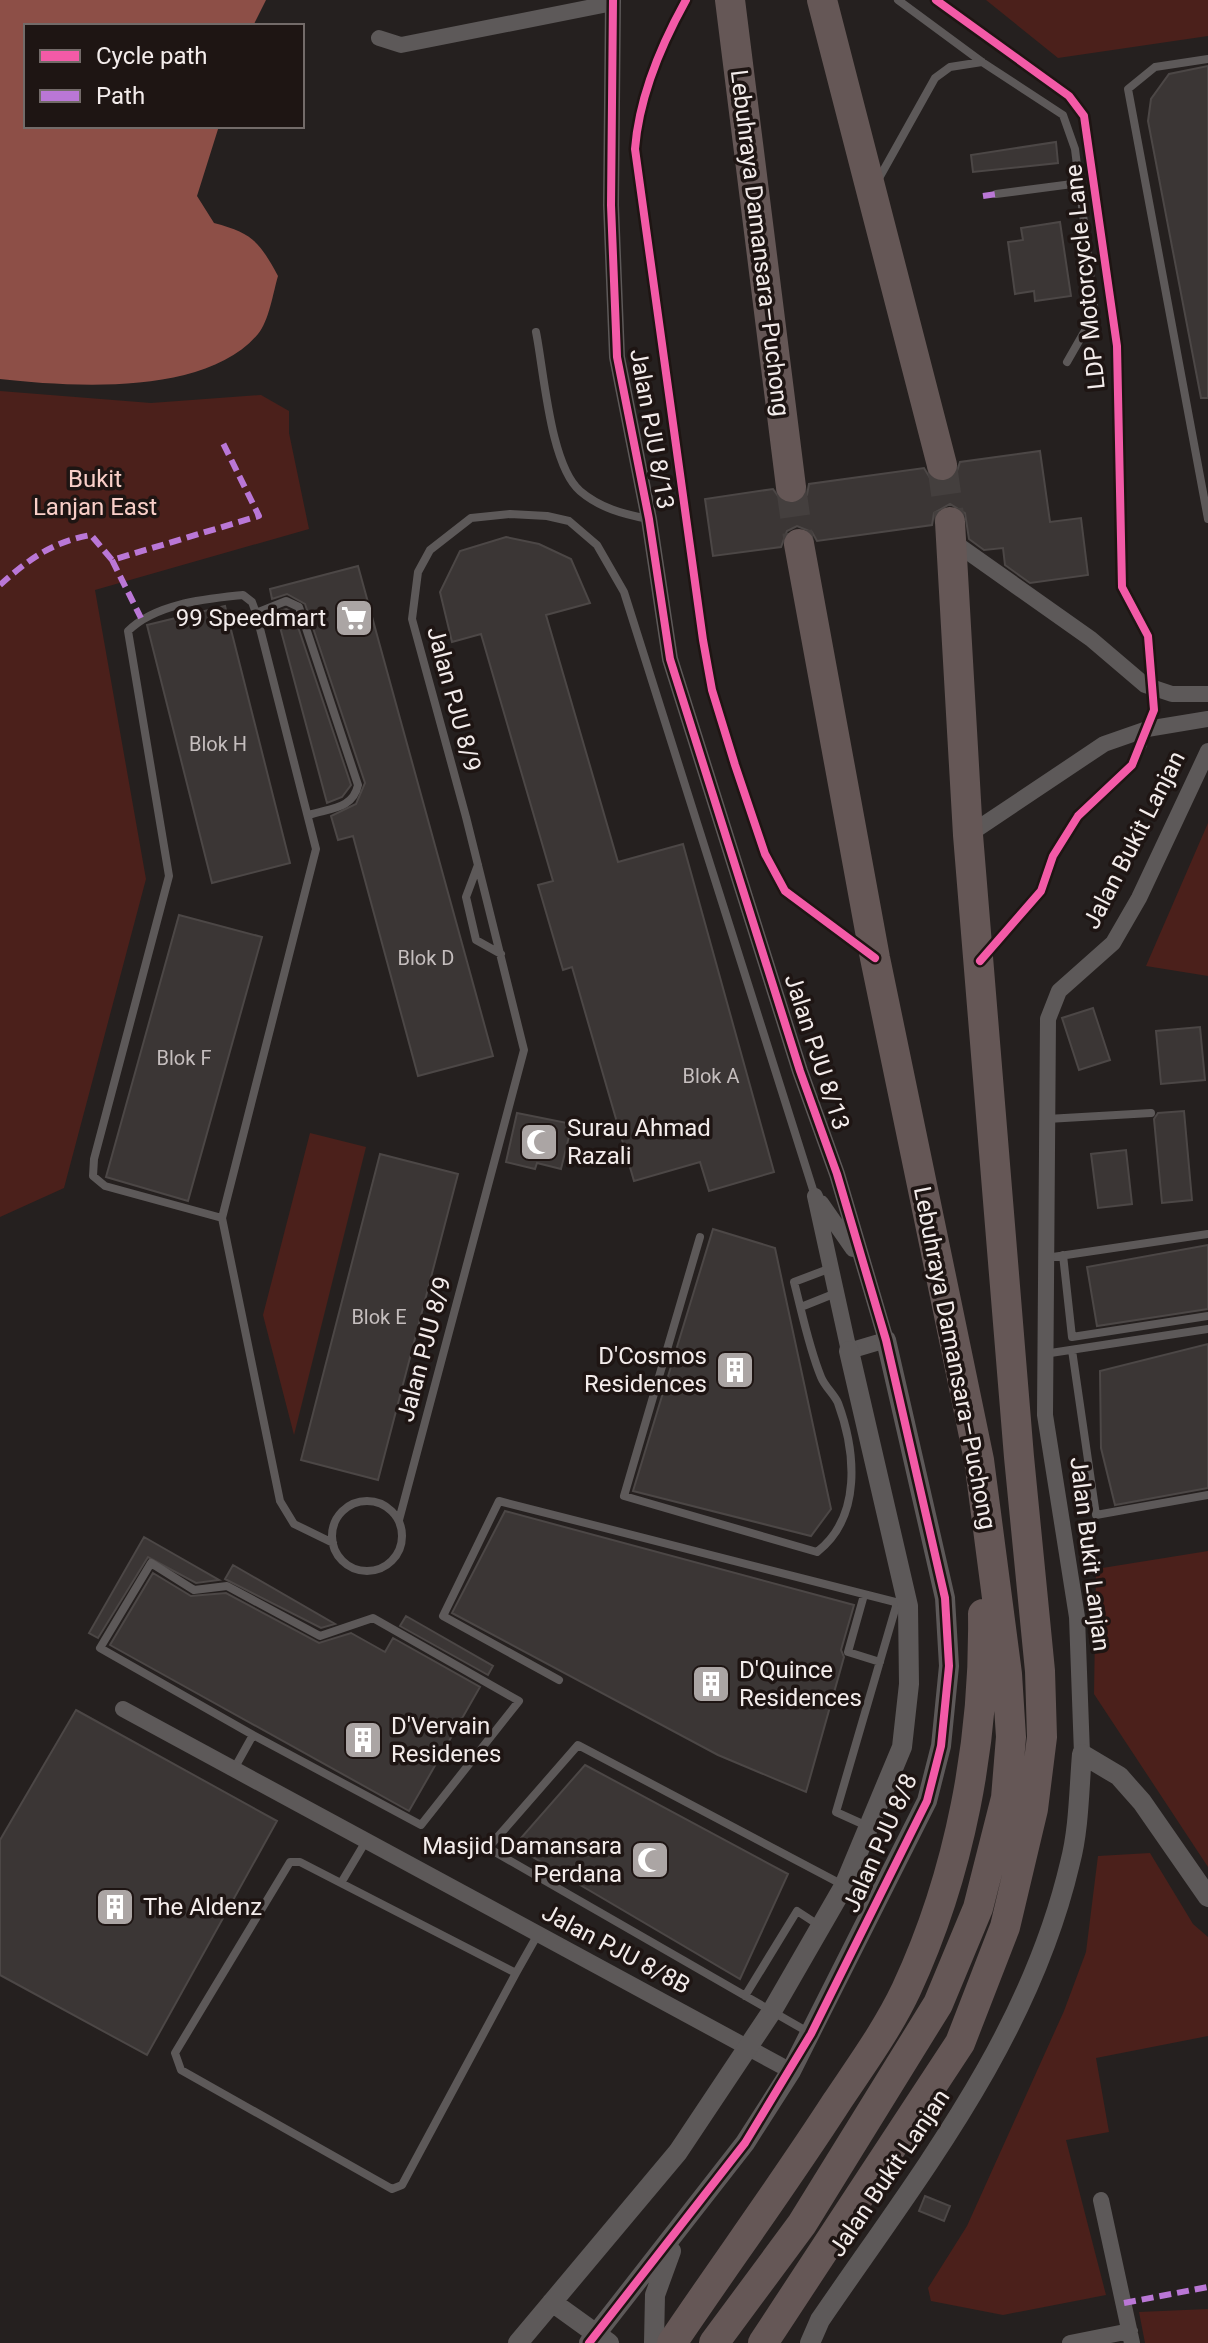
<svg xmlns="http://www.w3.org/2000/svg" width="1208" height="2343" font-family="Roboto,sans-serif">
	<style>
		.green { fill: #4b201b }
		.water { fill: #8d4f47 }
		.building { fill: #3b3635; stroke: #4c4746; stroke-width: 2 }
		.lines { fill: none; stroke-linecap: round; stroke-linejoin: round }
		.motorway-tunnel { stroke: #443f3e; stroke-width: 30; stroke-dasharray: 30 15; stroke-linecap: butt }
		.service { stroke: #5d5959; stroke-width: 8 }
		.minor { stroke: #5d5959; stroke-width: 16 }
		.tertiary { stroke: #5d5959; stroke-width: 20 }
		.motorway { stroke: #655756; stroke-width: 30 }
		.quiet { stroke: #ba77d6; stroke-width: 6; stroke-dasharray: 12 6; stroke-linecap: butt }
		.cycleway-casing { stroke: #1e1513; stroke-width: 13 }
		.cycleway { stroke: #f35aa7; stroke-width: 8 }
		.labels { text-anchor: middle; stroke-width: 7; stroke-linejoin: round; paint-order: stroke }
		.number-label { font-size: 20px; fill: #c5bebe }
		.street-label { font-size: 24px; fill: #f3eceb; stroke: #1e1513 }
		.park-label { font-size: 24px; fill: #f9cfc8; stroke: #1e1513 }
		.poi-label { font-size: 24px; fill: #f3eceb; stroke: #1e1513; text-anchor: start }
	</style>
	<rect width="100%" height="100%" fill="#25201f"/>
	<path class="green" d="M 986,0 L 1208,0 L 1208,36 L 1058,58 Z
		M 0,391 L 151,403 L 261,395 L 289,411 L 289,433 L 309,529 L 95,590 L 146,879 L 64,1188 L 0,1217 Z
		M 1208,823 L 1208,976 L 1146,966 Z
		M 310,1133 L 366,1147 L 294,1435 L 263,1315 Z
		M 1208,1551 L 1208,1867 L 1094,1694 L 1096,1569 Z
		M 1150,1853 L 1193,1924 L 1208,1937 L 1208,2036 L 1096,2058 L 1109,2132 L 1066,2140 L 1106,2295 L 1003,2315 L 931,2301 L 928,2288 L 967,2226 L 1064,2011 L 1086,1952 L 1098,1856 Z
		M 1208,2309 L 1208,2343 L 1145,2343 L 1139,2312 Z"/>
	<path class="water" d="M 0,0 L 266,0 L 253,26 L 26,26 L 26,126 L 219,126 L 197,196 L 214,223 C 252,233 259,241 278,276 C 273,293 269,321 258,334 C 206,396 73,387 0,379 Z"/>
	<path class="building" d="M 1208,66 L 1208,398 L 1201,398 L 1148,121 L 1151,99 L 1169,74 Z
		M 1056,142 L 1058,163 L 973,172 L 971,155 Z
		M 1060,222 L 1071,296 L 1035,301 L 1034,291 L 1015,294 L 1008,242 L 1023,240 L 1021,228 Z
		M 1040,451 L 1050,522 L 1081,518 L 1088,575 L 1030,583 L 1005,565 L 1003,548 L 984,550 L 969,539 L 965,513 L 950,504 L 934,513 L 932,525 L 817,541 L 812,532 L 797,526 L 787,531 L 781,547 L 713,556 L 705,499 L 773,489 L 783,503 L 794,505 L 807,495 L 809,484 L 924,468 L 930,478 L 946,483 L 955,477 L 960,462 Z
		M 506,537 L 539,544 L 571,559 L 590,603 L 546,615 L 618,862 L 683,844 L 774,1172 L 709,1191 L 700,1162 L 634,1181 L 572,967 L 563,970 L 538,885 L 553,881 L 481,634 L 452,642 L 440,592 L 460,551 Z
		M 358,566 L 493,1056 L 418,1076 L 353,836 L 338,840 L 331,816 L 356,804 L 365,783 L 305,604 L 287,594 L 272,599 L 270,589 Z
		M 225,606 L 290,863 L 212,883 L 147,625 Z
		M 286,609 L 293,612 L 351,785 L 342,797 L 327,803 L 276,612 Z
		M 179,915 L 262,937 L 188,1201 L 106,1177 Z
		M 1093,1008 L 1110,1060 L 1079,1070 L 1062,1018 Z
		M 1200,1027 L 1205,1080 L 1161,1084 L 1156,1031 Z
		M 1184,1111 L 1192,1200 L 1162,1203 L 1154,1119 L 1158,1113 Z
		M 517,1113 L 572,1124 L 561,1169 L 537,1163 L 535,1169 L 506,1162 Z
		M 1126,1150 L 1132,1204 L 1098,1208 L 1091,1154 Z
		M 380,1154 L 458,1174 L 378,1480 L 301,1460 Z
		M 713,1229 L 775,1248 L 831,1509 L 811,1536 L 633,1491 Z
		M 1208,1245 L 1208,1309 L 1097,1326 L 1087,1267 Z
		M 1208,1344 L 1208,1488 L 1115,1505 L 1101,1448 L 1100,1371 Z
		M 505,1511 L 854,1605 L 841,1650 L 844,1657 L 806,1792 L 718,1755 L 452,1613 Z
		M 144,1537 L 219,1580 L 196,1583 L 148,1557 L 98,1638 L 89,1633 Z
		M 233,1565 L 335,1624 L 321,1628 L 225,1579 Z
		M 153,1573 L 191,1596 L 226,1593 L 319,1643 L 351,1633 L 385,1652 L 393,1638 L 480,1687 L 409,1811 L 110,1645 Z
		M 406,1616 L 493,1666 L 488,1675 L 400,1626 Z
		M 76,1710 L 277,1821 L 147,2055 L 0,1975 L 0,1840 Z
		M 585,1765 L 788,1874 L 740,1979 L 514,1846 Z
		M 925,2196 L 950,2206 L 944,2221 L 919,2211 Z"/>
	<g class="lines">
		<path class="motorway-tunnel" d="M 942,465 L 950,522
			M 791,487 L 799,544"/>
		<path class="service" d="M 686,0 C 661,45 639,97 635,149 L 703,640 L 712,690 L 765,854 L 785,891 L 865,951
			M 898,0 L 982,62 L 1063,115 L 1075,149 L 1095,313 L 1067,362
			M 936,0 L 1069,96 L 1084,116 L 1117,346 L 1122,587 L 1148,636 L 1150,665
			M 1208,59 L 1155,67 L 1128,89 L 1208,519
			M 878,180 L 935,78 L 950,67 L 982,62
			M 996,194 L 1080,183
			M 536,332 C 544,371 550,465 580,491 C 600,508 623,514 648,519
			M 256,613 L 286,601 L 299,607 L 358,785 C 353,809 330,808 309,815
			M 478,865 L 466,897 L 476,940 L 501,954
			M 985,956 L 1041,891 L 1053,856 L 1078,816 L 1132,765 L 1143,745
			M 1047,1119 L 1151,1113
			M 222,1218 L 105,1186 L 93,1176 L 94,1159 L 169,876 L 128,631 C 156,603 206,599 243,595 L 252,602 L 256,613 L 316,849 L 222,1218 L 280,1501 L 294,1524 L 333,1543
			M 700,1237 L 624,1496 L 817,1552 C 862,1517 856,1452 838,1403 C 834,1394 825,1387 821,1377 C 809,1348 802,1313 794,1282 L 831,1268
			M 1063,1255 L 1072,1337 L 1208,1316
			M 1046,1258 L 1208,1234
			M 801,1307 L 836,1293
			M 1072,1350 L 1096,1515 L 1208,1495
			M 1044,1354 L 1208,1329
			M332 1536a35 35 0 1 1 70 0a35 35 0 1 1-70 0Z
			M 399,1520 L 524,1050 L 466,817 L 412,619 L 418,572 L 430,550 L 471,518 L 510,514 L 547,516 L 569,521 L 597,545 L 624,592 L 815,1196
			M 864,1595 L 848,1652 L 880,1662
			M 559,1680 L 443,1616 L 499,1501 L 907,1605
			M 234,1769 L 253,1735 L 100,1648 L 151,1563 L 194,1590 L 227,1586 L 320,1636 L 373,1618 L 519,1701 L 421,1825 L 253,1735
			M 867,1826 L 836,1812 L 897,1603
			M 290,1862 L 300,1862 L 516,1973 L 402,2185 L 392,2189 L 181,2070 L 175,2053 Z
			M 341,1883 L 366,1841
			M 516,1973 L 538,1934
			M 745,1996 L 797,1911 L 820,1926
			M 808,2032 L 488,1848 L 578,1745 L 843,1885"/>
		<path class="minor" d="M 613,0 L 611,205 L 617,357 L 649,519 L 670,659 L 800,1071 L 837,1174 L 886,1340 L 849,1351 L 815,1196
			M 379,38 L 401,45 L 613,3
			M 951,540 L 1091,639 L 1145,685 L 1172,694 L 1208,694
			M 968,835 L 1104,744 L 1147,729 L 1208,719
			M 821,1203 L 853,1249
			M 123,1709 L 791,2071
			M 1082,1754 L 1077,1617 L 1045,1415 L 1048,1019 L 1059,991 L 1113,943 L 1139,898 L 1208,751
			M 1101,2200 L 1132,2343
			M 1070,2343 L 1130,2331"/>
		<path class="tertiary" d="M 552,2302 L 609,2343
			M 518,2343 L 678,2152 L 772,2011 L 844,1886 L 902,1747 L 909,1684 L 908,1606 L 849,1351
			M 589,2343 L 745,2143 L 791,2071 L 927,1801 L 941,1746 L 949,1666 L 945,1598 L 886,1340
			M 654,2343 L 655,2295 L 671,2251
			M 810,2343 L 820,2320 C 919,2175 1029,2038 1070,1863 C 1079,1829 1079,1790 1082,1754 L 1119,1776 L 1142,1802 L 1208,1897"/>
		<path class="motorway" d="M 730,0 L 791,487
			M 822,0 L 942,465
			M 672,2343 C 726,2263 783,2185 836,2103 C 860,2067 887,2030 906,1990 C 960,1874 985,1742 983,1614
			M 714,2343 L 802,2224 L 938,2004 L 978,1908 L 1006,1798 L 1011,1737 L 1007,1674 L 979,1460 L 875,958 L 799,544
			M 763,2343 L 960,2043 L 1005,1927 L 1033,1809 L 1042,1737 L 1040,1671 L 1019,1457 L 968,835 L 950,522"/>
		<path class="quiet" d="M 983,196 L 996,194
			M 112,560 L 141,618
			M 0,585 C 29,559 52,542 91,535 L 112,560 L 259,516 L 221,439
			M 1124,2303 L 1208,2287"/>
		<defs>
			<path id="cycleway" d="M 686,0 C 661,45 639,97 635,149 L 703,640 L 712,690 L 735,765 L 765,854 L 785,891 L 875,958
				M 936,0 L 1069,96 L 1084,116 L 1117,346 L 1122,587 L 1148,636 L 1154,710 L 1132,765 L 1078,816 L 1053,856 L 1041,891 L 980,961
				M 589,2343 L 745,2143 L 811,2034 L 927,1801 L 941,1746 L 949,1666 L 945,1598 L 886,1340 L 837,1174 L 800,1071 L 670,659 L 649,519 L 617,357 L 611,205 L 613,0"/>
		</defs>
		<use href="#cycleway" class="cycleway-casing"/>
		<use href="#cycleway" class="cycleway"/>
	</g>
	<defs>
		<symbol id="supermarket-square" viewBox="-11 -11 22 22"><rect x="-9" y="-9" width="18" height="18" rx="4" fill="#aba5a4" stroke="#1e1513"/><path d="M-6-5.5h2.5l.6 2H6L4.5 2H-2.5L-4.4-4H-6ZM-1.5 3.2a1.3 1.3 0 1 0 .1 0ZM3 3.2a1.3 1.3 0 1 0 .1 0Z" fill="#fff"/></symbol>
		<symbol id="mosque-square" viewBox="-11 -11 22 22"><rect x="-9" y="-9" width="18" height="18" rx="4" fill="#aba5a4" stroke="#1e1513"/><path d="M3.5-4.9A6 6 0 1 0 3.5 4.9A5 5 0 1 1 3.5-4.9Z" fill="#fff"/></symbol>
		<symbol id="building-square" viewBox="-11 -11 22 22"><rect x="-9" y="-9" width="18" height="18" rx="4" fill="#aba5a4" stroke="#1e1513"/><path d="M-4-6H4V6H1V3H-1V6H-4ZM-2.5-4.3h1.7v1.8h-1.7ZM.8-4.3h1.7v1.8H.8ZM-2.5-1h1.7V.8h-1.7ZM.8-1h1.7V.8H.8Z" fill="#fff"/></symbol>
	</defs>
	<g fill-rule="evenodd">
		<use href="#supermarket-square" x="332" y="596" width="44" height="44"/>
		<use href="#mosque-square" x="517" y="1120" width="44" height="44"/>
		<use href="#building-square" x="713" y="1348" width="44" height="44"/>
		<use href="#building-square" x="689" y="1662" width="44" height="44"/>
		<use href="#building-square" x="341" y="1718" width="44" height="44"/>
		<use href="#mosque-square" x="628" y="1838" width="44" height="44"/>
		<use href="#building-square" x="93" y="1885" width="44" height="44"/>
	</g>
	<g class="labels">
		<g class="number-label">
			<text x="218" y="751">Blok H</text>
			<text x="426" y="965">Blok D</text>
			<text x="184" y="1065">Blok F</text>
			<text x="711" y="1083">Blok A</text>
			<text x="379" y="1324">Blok E</text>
		</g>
		<g class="street-label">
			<text transform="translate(760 243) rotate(83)" y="8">Lebuhraya Damansara–Puchong</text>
			<text transform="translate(1085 277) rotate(-96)" y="8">LDP Motorcycle Lane</text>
			<text transform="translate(652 429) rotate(80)" y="8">Jalan PJU 8/13</text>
			<text transform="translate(454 699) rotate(75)" y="8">Jalan PJU 8/9</text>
			<text transform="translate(1134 840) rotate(-63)" y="8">Jalan Bukit Lanjan</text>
			<text transform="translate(817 1052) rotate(72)" y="8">Jalan PJU 8/13</text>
			<text transform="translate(424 1349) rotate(-75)" y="8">Jalan PJU 8/9</text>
			<text transform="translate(955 1358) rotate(79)" y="8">Lebuhraya Damansara–Puchong</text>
			<text transform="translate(1090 1554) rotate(83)" y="8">Jalan Bukit Lanjan</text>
			<text transform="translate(880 1843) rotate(-66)" y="8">Jalan PJU 8/8</text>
			<text transform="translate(616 1949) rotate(28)" y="8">Jalan PJU 8/8B</text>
			<text transform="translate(889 2173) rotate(-56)" y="8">Jalan Bukit Lanjan</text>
		</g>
		<g class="park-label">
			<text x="95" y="487">Bukit<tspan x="95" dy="28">Lanjan East</tspan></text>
		</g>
		<g class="poi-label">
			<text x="326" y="626" text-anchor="end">99 Speedmart</text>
			<text x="567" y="1136">Surau Ahmad<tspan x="567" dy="28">Razali</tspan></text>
			<text x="707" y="1364" text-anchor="end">D'Cosmos<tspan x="707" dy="28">Residences</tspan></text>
			<text x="739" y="1678">D'Quince<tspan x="739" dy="28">Residences</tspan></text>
			<text x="391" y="1734">D'Vervain<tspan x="391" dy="28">Residenes</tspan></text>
			<text x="622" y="1854" text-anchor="end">Masjid Damansara<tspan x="622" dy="28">Perdana</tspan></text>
			<text x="143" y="1915">The Aldenz</text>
		</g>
	</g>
	<rect x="24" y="24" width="280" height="104" fill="#1e1513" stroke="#736b69" stroke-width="2"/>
	<rect x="40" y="50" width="40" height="12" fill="#f35aa7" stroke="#736b69" stroke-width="2"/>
	<text x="96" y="64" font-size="24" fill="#f3eceb">Cycle path</text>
	<rect x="40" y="90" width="40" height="12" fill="#ba77d6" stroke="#736b69" stroke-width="2"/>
	<text x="96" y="104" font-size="24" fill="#f3eceb">Path</text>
</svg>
